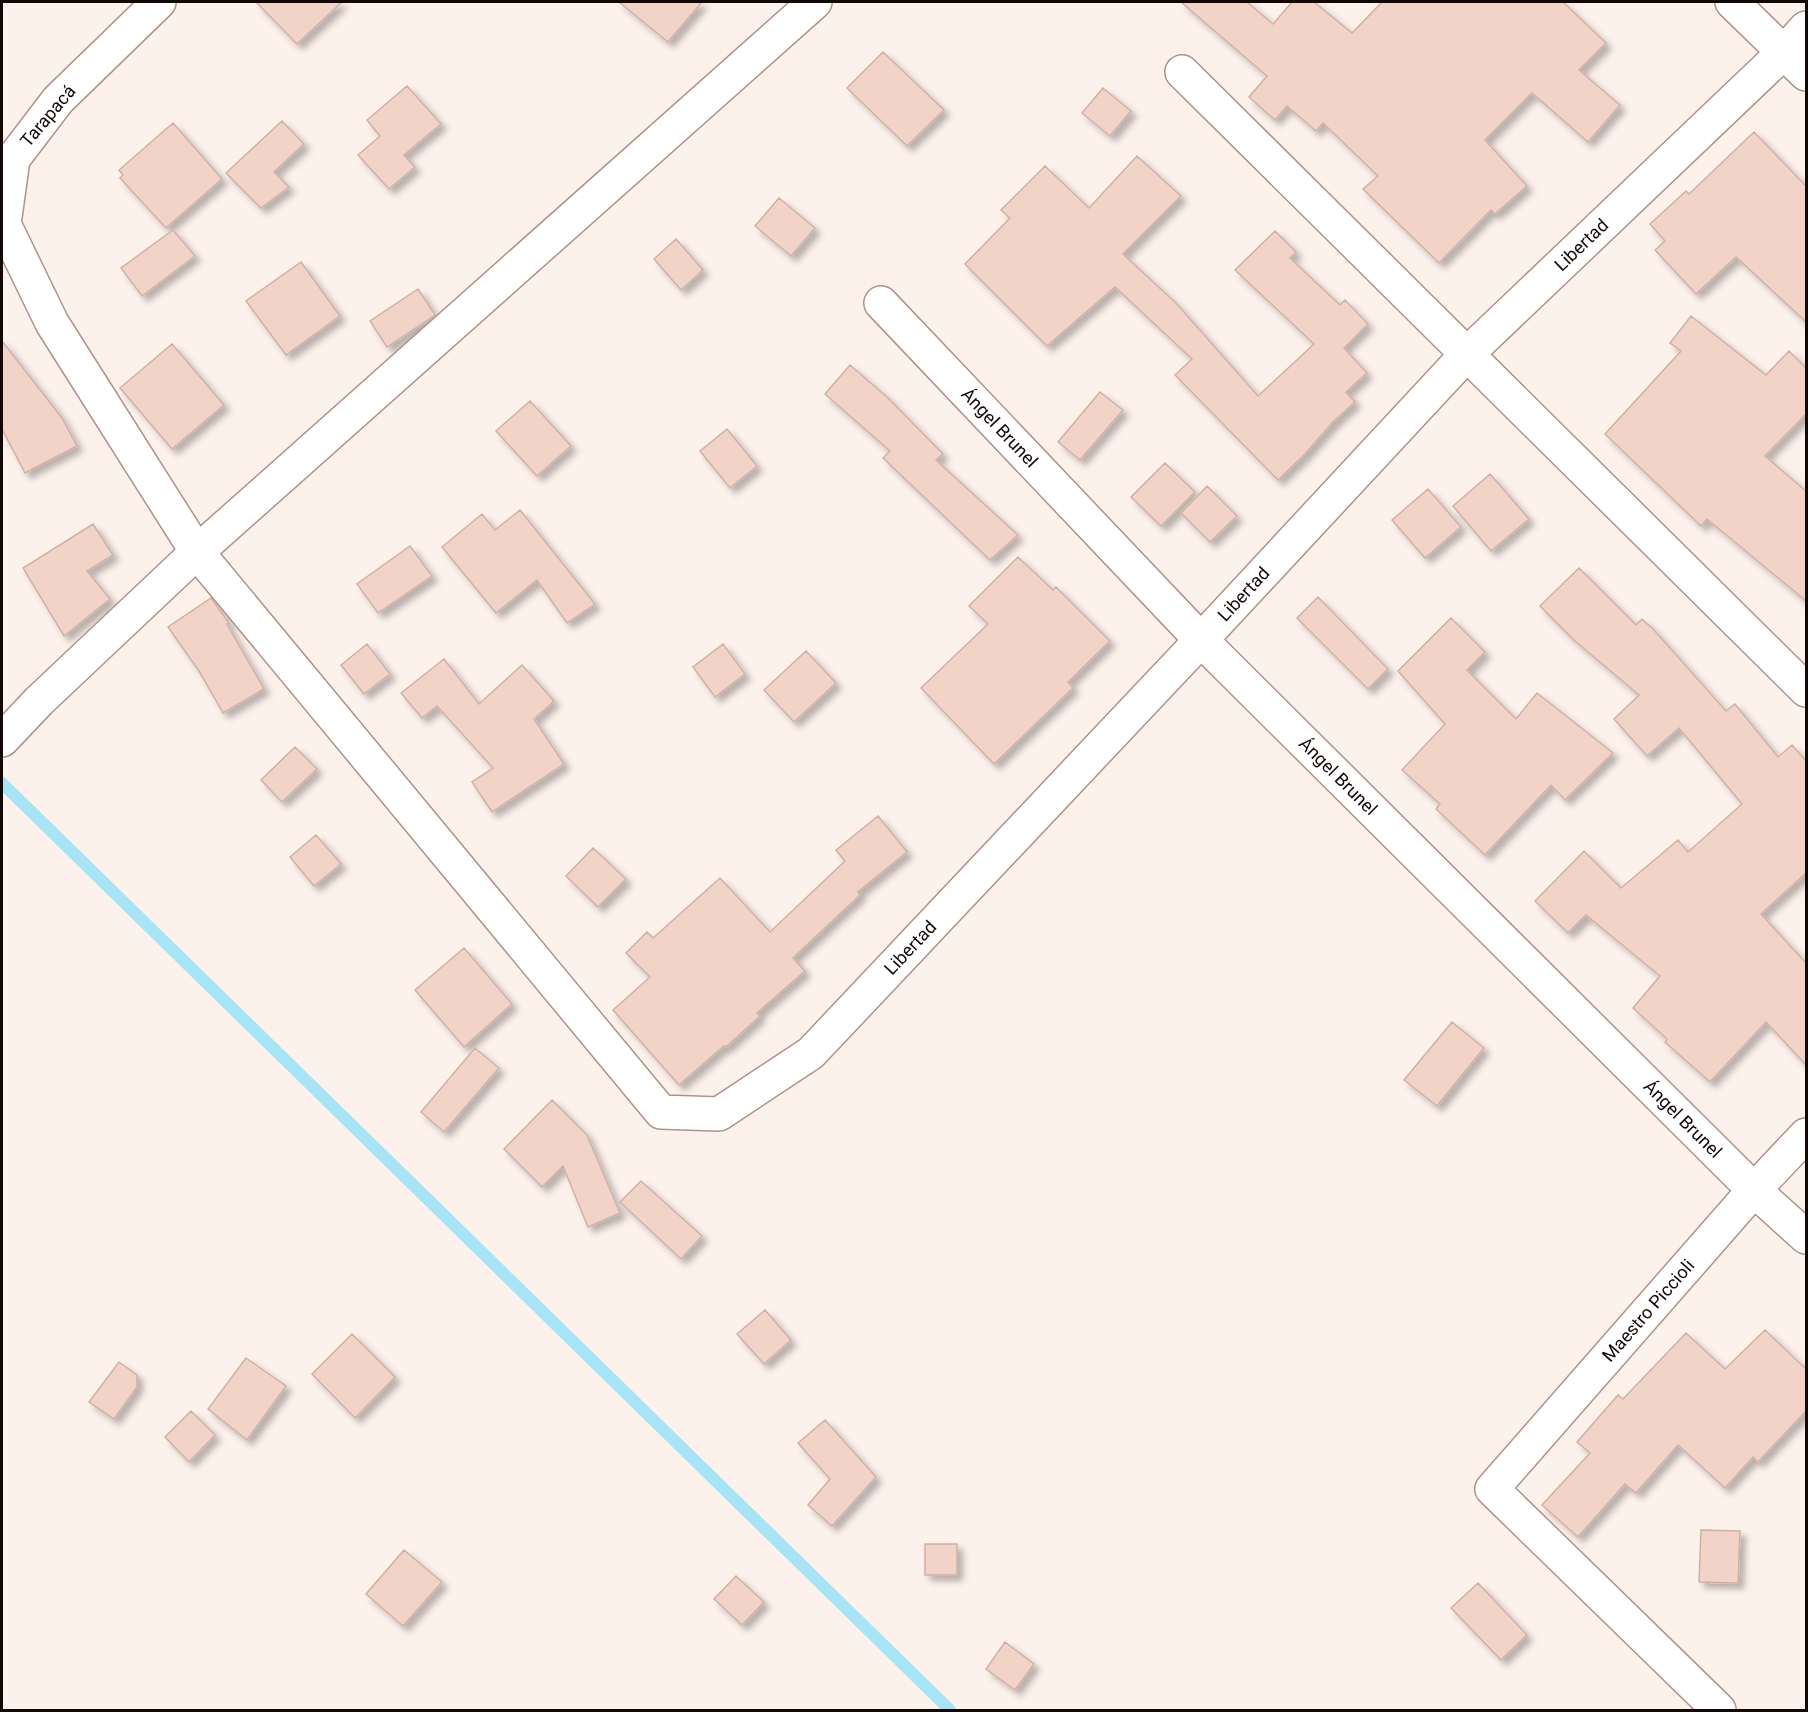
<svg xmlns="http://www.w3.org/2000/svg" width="1808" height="1712" font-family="Roboto,sans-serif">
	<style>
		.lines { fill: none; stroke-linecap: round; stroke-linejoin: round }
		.stream { stroke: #a7e5f6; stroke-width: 12 }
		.building { fill: #f1d3c8; stroke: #ceb1a6; stroke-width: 1.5; filter: url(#shadow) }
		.minor-casing { stroke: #af9389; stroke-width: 36 }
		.minor { stroke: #fff; stroke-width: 33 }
		.labels { text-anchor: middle; stroke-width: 4.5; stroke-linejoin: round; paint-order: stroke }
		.street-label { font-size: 18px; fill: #120906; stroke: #fff }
	</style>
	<defs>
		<filter id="shadow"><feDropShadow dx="5.5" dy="5.5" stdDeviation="3" flood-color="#0004"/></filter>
	</defs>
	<rect width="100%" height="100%" fill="#fdf1ec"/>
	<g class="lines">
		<path class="stream" d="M 2,783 L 950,1710"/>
	</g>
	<path class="building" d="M 256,2 L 342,2 L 297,44 Z
		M 619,2 L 702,2 L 668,42 Z
		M 1181,2 L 1247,2 L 1273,24 L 1292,2 L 1314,2 L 1352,33 L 1382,2 L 1563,2 L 1606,43 L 1579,70 L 1620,105 L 1588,142 L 1532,93 L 1485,140 L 1527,186 L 1495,214 L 1491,210 L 1439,263 L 1363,189 L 1378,176 L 1323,123 L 1316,131 L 1287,106 L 1275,120 L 1249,97 L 1267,76 Z
		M 883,52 L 944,110 L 907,146 L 847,88 Z
		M 407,86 L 441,124 L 404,155 L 415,167 L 389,189 L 358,155 L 380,136 L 367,120 Z
		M 1103,88 L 1131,111 L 1110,136 L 1082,113 Z
		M 282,121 L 304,144 L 274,172 L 289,187 L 261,208 L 226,173 Z
		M 173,123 L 222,179 L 166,228 L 120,178 L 123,175 L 119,170 Z
		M 1754,132 L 1806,186 L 1806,322 L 1736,257 L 1696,294 L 1655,250 L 1665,241 L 1650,224 L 1686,191 L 1689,194 Z
		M 1137,156 L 1181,196 L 1123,254 L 1176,303 L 1258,396 L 1314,344 L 1235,270 L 1275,231 L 1296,252 L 1290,258 L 1340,305 L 1345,300 L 1368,324 L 1344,348 L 1367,373 L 1346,392 L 1355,402 L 1332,423 L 1305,454 L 1278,480 L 1175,375 L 1192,359 L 1115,287 L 1047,346 L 965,264 L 1010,218 L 1001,210 L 1045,166 L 1089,208 Z
		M 779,198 L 815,228 L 791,256 L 755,226 Z
		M 173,230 L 195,256 L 142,296 L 121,268 Z
		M 676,239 L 703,270 L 681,290 L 654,259 Z
		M 301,262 L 340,316 L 286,355 L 246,301 Z
		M 418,289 L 435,315 L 387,347 L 370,321 Z
		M 1691,316 L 1766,375 L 1789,351 L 1806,368 L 1806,414 L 1765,456 L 1806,491 L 1806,601 L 1707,519 L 1701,526 L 1605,434 L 1681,351 L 1670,343 Z
		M 2,341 L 62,418 L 77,446 L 25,473 L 2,429 Z
		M 172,344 L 224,405 L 172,449 L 120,388 Z
		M 850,365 L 887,397 L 943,454 L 936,460 L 1018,535 L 990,560 L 883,458 L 890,451 L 825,394 Z
		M 1100,392 L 1123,410 L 1080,460 L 1058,442 Z
		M 530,401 L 571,446 L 537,476 L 496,431 Z
		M 727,429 L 757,466 L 730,488 L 700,451 Z
		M 1165,463 L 1195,492 L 1161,526 L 1131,497 Z
		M 1490,474 L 1529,519 L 1491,551 L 1453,506 Z
		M 1207,486 L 1237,516 L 1210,542 L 1181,513 Z
		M 1428,489 L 1461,527 L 1425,558 L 1392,520 Z
		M 520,510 L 595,604 L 567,623 L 537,580 L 496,613 L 442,547 L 482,514 L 495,530 Z
		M 93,524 L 113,555 L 87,571 L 110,599 L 64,636 L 23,568 Z
		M 410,546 L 432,576 L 378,613 L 357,584 Z
		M 1018,557 L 1053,590 L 1056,587 L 1110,641 L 1068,682 L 1073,688 L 994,764 L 921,688 L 988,624 L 969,606 Z
		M 1579,568 L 1636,625 L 1642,619 L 1654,630 L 1726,711 L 1735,704 L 1778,757 L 1792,745 L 1806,761 L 1806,873 L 1761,914 L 1806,963 L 1806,1065 L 1766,1022 L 1710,1082 L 1665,1042 L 1667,1039 L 1633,1008 L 1660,976 L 1586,915 L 1568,933 L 1535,901 L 1584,851 L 1621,888 L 1678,840 L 1688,852 L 1742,804 L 1679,728 L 1647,756 L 1614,719 L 1639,695 L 1575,641 L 1540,606 Z
		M 1318,597 L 1388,669 L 1368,689 L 1297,618 Z
		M 211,598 L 229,623 L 227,624 L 264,689 L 223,713 L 199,671 L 168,627 Z
		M 1451,618 L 1485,652 L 1467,670 L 1516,719 L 1537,693 L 1613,753 L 1565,800 L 1551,785 L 1485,855 L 1436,809 L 1440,804 L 1402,770 L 1445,724 L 1398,671 Z
		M 367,644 L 390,674 L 364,694 L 341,665 Z
		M 723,644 L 745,674 L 715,697 L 693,667 Z
		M 806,651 L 836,683 L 794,722 L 764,690 Z
		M 444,659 L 479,704 L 522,665 L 554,701 L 534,719 L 564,764 L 492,812 L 472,782 L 493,768 L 437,706 L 422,718 L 401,693 Z
		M 295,747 L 317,769 L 282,802 L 261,780 Z
		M 878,816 L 907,852 L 858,892 L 860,895 L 793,958 L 805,971 L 757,1013 L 760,1016 L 726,1047 L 724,1046 L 679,1085 L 613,1010 L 650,977 L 626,953 L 647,932 L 653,938 L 720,878 L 770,932 L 845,861 L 836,850 Z
		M 316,835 L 341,864 L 314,886 L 290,857 Z
		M 593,848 L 626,879 L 598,907 L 566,876 Z
		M 464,948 L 512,1004 L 464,1047 L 415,990 Z
		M 1452,1022 L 1484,1048 L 1437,1106 L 1404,1080 Z
		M 475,1048 L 499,1068 L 444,1132 L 421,1112 Z
		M 552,1100 L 587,1135 L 620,1213 L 588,1227 L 563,1166 L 542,1187 L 504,1149 Z
		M 641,1181 L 702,1236 L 681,1259 L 620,1202 Z
		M 765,1310 L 791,1340 L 764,1364 L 737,1334 Z
		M 1765,1330 L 1806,1369 L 1806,1411 L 1758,1462 L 1753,1457 L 1725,1488 L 1678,1445 L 1636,1493 L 1625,1484 L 1578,1537 L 1542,1505 L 1590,1453 L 1577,1442 L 1618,1395 L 1623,1399 L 1686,1333 L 1725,1369 Z
		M 352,1334 L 395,1377 L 355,1418 L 312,1374 Z
		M 246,1358 L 286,1386 L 247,1440 L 208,1409 Z
		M 119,1362 L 137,1375 L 137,1387 L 114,1419 L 89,1402 Z
		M 191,1411 L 215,1435 L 189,1462 L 165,1437 Z
		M 825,1420 L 876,1477 L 832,1526 L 808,1505 L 830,1479 L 798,1443 Z
		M 1701,1530 L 1740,1531 L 1738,1583 L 1699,1582 Z
		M 925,1544 L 957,1544 L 957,1575 L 925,1575 Z
		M 404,1550 L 442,1582 L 403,1626 L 366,1594 Z
		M 736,1576 L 764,1602 L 742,1625 L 714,1599 Z
		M 1478,1583 L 1527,1635 L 1501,1660 L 1451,1608 Z
		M 1005,1642 L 1034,1664 L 1015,1690 L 986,1669 Z"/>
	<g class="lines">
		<defs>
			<g id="minor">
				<path id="s1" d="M 159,2 L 58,100 L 13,159 L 4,224 L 52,323 L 197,552 L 661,1112 L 719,1114 L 811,1053 L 1201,640 L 1466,355 L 1784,52 L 1806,28"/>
				<path d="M 1732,2 L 1806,74"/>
				<path d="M 1182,72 L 1806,690"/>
				<path id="s2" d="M 881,303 L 1201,640 L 1754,1190 L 1806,1237"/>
				<path d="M 2,740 L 39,701 L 197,552 L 815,2"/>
				<path id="s3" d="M 1719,1710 L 1492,1489 L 1754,1190 L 1806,1135"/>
			</g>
		</defs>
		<use href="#minor" class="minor-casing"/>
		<use href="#minor" class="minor"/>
	</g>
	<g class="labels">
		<g class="street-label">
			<text transform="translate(48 116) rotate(-50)" y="6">Tarapacá</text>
			<text dy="6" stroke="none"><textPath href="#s1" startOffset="2674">Libertad</textPath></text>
			<text dy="6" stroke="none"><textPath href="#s2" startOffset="172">Ángel Brunel</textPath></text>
			<text dy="6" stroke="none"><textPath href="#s1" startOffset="2188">Libertad</textPath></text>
			<text dy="6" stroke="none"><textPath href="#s2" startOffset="658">Ángel Brunel</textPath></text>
			<text dy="6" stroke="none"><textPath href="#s1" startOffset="1702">Libertad</textPath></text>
			<text dy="6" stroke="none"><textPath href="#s2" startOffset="1144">Ángel Brunel</textPath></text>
			<text dy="6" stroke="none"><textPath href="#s3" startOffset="554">Maestro Piccioli</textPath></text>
		</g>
	</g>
	<rect width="1808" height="1712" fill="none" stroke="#120906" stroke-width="6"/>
</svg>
